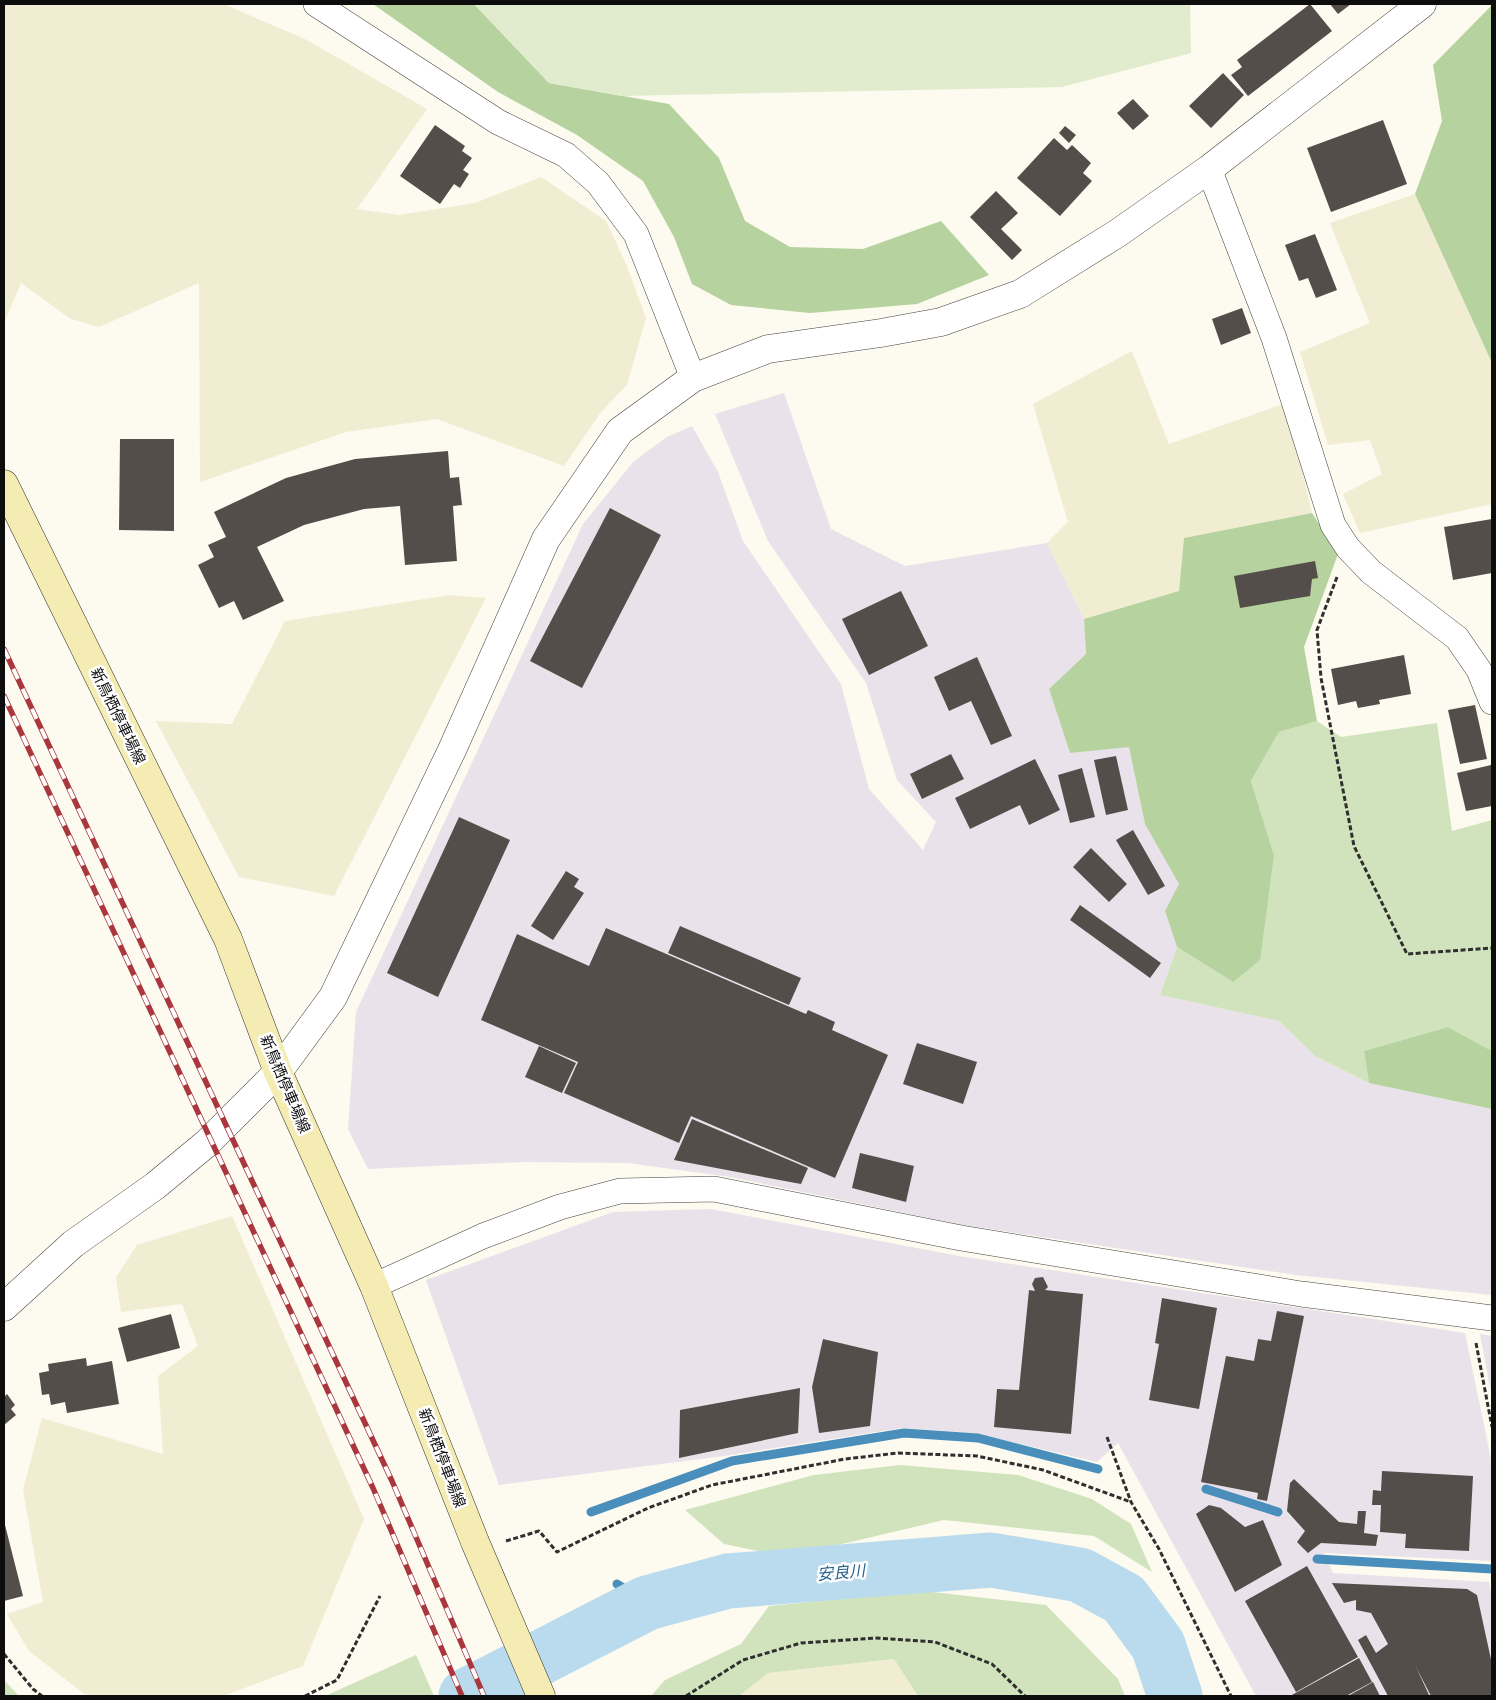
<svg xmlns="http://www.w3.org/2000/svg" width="1496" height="1700" font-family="Lora,'Noto Sans JP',serif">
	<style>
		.industrial { fill: #e9e2ea }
		.farmland { fill: #f0edd2 }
		.green { fill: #d1e3bd }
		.forest { fill: #b6d29e }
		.pitch { fill: #e1ebcd }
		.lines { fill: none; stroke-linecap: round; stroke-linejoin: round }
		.stream { stroke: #4a8fbb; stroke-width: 9 }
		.river { stroke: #badbee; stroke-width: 55 }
		.building { fill: #544e4b }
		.minor-casing { stroke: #404040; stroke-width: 26 }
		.tertiary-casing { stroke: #404040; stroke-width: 29 }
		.secondary-casing { stroke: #2f2f2f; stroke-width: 29 }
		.path { stroke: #2f2f2f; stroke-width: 3; stroke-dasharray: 5 2.5; stroke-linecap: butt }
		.minor { stroke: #fff; stroke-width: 25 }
		.tertiary { stroke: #fff; stroke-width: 28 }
		.secondary { stroke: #f4ecb2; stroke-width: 28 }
		.rail-casing { stroke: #ab373e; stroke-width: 5.5 }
		.rail { stroke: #fff; stroke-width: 4; stroke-dasharray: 11; stroke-linecap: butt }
		.labels { text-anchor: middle; stroke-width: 5; stroke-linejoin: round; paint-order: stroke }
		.street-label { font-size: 15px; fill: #0d0d0d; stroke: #fff }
		.water-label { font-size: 16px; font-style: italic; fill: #27628e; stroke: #fff }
	</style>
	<rect width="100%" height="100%" fill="#fdfaef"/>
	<path class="industrial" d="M 784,393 L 831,529 L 905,566 L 1047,543 L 1084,619 L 1086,654 L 1049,689 L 1070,753 L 1129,746 L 1145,824 L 1180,884 L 1165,911 L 1177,947 L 1160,995 L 1279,1021 L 1315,1056 L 1369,1083 L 1492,1109 L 1492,1295 L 1296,1275 L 963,1225 L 730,1177 L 628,1163 L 523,1162 L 368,1169 L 348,1129 L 356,1012 L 583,524 L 634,461 L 667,437 L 692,426 L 718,472 L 743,541 L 841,684 L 869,789 L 923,850 L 936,822 L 897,780 L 866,683 L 768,541 L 715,414 Z
		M 711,1209 L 959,1256 L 1465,1333 L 1492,1464 L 1492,1561 L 1324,1553 L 1333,1573 L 1489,1582 L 1492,1598 L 1492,1696 L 1256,1696 L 1118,1443 L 1097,1462 L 973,1433 L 902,1428 L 724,1456 L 499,1485 L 426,1280 L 613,1212 Z
		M 1480,1334 L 1492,1336 L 1492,1398 Z"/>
	<path class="farmland" d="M 4,4 L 223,4 L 305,39 L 427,109 L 357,209 L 399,215 L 475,203 L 541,177 L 606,221 L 627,266 L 646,318 L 627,385 L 601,412 L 564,466 L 437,419 L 346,432 L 200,482 L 199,283 L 99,327 L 71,319 L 21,283 L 4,323 Z
		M 1415,194 L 1492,363 L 1492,504 L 1360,533 L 1343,494 L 1382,474 L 1370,440 L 1328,445 L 1300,352 L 1370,323 L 1330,223 Z
		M 1132,351 L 1169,444 L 1286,403 L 1312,513 L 1184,538 L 1179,591 L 1084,619 L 1047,543 L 1068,522 L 1033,404 Z
		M 450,595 L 486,598 L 334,896 L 239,877 L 156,721 L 232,724 L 285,621 Z
		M 232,1216 L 364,1519 L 303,1666 L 223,1696 L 87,1696 L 29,1651 L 7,1614 L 43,1602 L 23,1490 L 42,1418 L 163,1454 L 158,1376 L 198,1346 L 182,1304 L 121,1312 L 116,1277 L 137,1245 Z
		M 894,1659 L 918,1696 L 739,1696 L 768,1673 Z"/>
	<path class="green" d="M 1317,721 L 1341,737 L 1437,723 L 1452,831 L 1492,820 L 1492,1051 L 1448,1027 L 1364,1051 L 1369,1083 L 1315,1056 L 1279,1021 L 1160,995 L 1177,947 L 1233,982 L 1274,855 L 1251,781 L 1279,732 Z
		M 900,1465 L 1018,1475 L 1092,1499 L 1131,1524 L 1152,1572 L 1094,1536 L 944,1520 L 787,1557 L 724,1544 L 685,1510 L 814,1475 Z
		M 924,1591 L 1046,1605 L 1118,1679 L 1125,1696 L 918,1696 L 894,1659 L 768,1673 L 739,1696 L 651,1696 L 665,1680 L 741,1644 L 769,1606 Z
		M 416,1655 L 434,1696 L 325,1696 Z
		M 4,1680 L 19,1696 L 4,1696 Z"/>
	<path class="forest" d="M 373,4 L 474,4 L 549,83 L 669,104 L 719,158 L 745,221 L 790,247 L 863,249 L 941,221 L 989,275 L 917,304 L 810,313 L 731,305 L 692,284 L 674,237 L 643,181 L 577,135 L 498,92 Z
		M 1492,5 L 1492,363 L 1415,194 L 1442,121 L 1433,65 Z
		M 1312,513 L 1338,554 L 1304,647 L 1317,721 L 1279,732 L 1251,781 L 1274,855 L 1260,960 L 1233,982 L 1177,947 L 1165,911 L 1179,884 L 1145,824 L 1129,747 L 1070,753 L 1049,689 L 1086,654 L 1084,619 L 1179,591 L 1184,538 Z
		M 1448,1027 L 1492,1051 L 1492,1109 L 1369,1083 L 1364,1051 Z"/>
	<path class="pitch" d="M 474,4 L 1190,4 L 1191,53 L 1062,87 L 621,96 L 549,83 Z"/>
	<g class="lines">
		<path class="stream" d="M 1206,1489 L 1278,1512
			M 591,1512 L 732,1461 L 904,1433 L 978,1438 L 1098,1469
			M 1317,1559 L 1492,1569
			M 617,1584 L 647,1603"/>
		<path class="river" d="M 466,1696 L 647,1603 L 728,1581 L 991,1560 L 1080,1575 L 1124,1599 L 1158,1645 L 1175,1696"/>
	</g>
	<path class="building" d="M 1310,4 L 1332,31 L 1248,96 L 1231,75 L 1242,67 L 1237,60 Z
		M 1330,4 L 1351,4 L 1338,14 Z
		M 1223,73 L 1244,95 L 1211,128 L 1189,106 Z
		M 1133,99 L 1149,116 L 1133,130 L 1117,113 Z
		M 1383,120 L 1407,184 L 1331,212 L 1307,148 Z
		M 435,125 L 465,146 L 462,151 L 472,158 L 463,170 L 469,174 L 460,188 L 454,184 L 440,204 L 400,176 Z
		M 1065,126 L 1076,135 L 1069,143 L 1059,133 Z
		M 1054,138 L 1067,150 L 1072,145 L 1091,163 L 1083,173 L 1092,181 L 1060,216 L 1017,178 Z
		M 996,191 L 1018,213 L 1001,229 L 1022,250 L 1012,260 L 970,217 Z
		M 1315,234 L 1337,290 L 1316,298 L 1308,278 L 1299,281 L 1285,245 Z
		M 1242,308 L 1251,333 L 1221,345 L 1212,319 Z
		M 120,439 L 174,439 L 174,531 L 119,530 Z
		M 448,451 L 450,478 L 459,477 L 462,505 L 453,506 L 457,561 L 405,565 L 400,506 L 364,509 L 304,525 L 257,547 L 284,601 L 243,620 L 234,601 L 219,608 L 198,565 L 214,557 L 208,545 L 226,537 L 214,512 L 286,478 L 355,459 Z
		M 610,508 L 661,535 L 582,688 L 530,661 Z
		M 1492,519 L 1492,573 L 1453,580 L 1444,527 Z
		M 1315,561 L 1318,578 L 1312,579 L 1310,596 L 1240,608 L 1234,576 Z
		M 901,591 L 928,646 L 869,675 L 842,619 Z
		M 1404,655 L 1411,694 L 1379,700 L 1380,704 L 1358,708 L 1356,701 L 1338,705 L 1331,669 Z
		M 977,657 L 1012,736 L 991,745 L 971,701 L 949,711 L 934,677 Z
		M 1475,705 L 1487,759 L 1460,764 L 1448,710 Z
		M 951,754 L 964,779 L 922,799 L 910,774 Z
		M 1116,756 L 1128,810 L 1106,815 L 1094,760 Z
		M 1035,759 L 1060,810 L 1029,825 L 1020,805 L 970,829 L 955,798 Z
		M 1491,765 L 1492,806 L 1466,811 L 1457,773 Z
		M 1082,768 L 1095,817 L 1070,823 L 1058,775 Z
		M 459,817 L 510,840 L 438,997 L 387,973 Z
		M 1133,830 L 1165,886 L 1148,895 L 1116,840 Z
		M 1091,848 L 1127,884 L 1109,902 L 1073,867 Z
		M 566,871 L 579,879 L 574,887 L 584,893 L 553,940 L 531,926 Z
		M 1080,905 L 1161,963 L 1150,978 L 1070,920 Z
		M 680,926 L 801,978 L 789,1005 L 668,953 Z
		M 606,928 L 806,1014 L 808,1010 L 835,1022 L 832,1030 L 888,1055 L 835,1178 L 691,1116 L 679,1143 L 564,1093 L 578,1062 L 481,1020 L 517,934 L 589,966 Z
		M 917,1043 L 977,1062 L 963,1104 L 903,1084 Z
		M 539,1046 L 576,1063 L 562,1093 L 525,1077 Z
		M 692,1119 L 808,1168 L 801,1184 L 674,1160 Z
		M 860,1153 L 914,1166 L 906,1202 L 852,1188 Z
		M 1043,1277 L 1048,1287 L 1045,1290 L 1083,1294 L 1071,1434 L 994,1427 L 997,1389 L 1019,1390 L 1029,1290 L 1035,1291 L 1032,1284 L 1035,1278 Z
		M 1162,1298 L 1217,1308 L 1199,1409 L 1149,1400 L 1159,1344 L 1155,1343 Z
		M 1277,1311 L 1304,1316 L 1267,1501 L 1257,1499 L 1258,1493 L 1201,1482 L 1226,1356 L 1254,1361 L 1258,1339 L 1271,1341 Z
		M 171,1314 L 180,1348 L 127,1362 L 118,1328 Z
		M 823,1339 L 878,1352 L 870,1426 L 819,1433 L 812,1387 Z
		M 86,1358 L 87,1366 L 112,1361 L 119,1404 L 67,1413 L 65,1402 L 51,1405 L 49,1394 L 42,1395 L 39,1373 L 49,1371 L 48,1364 Z
		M 800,1388 L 798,1433 L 679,1458 L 680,1410 Z
		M 7,1394 L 15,1405 L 11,1409 L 16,1415 L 4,1425 L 4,1397 Z
		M 1382,1471 L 1473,1476 L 1469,1551 L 1405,1548 L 1406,1534 L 1380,1532 L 1381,1505 L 1372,1505 L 1373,1490 L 1381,1491 Z
		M 1294,1479 L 1339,1522 L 1357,1524 L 1358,1511 L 1366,1511 L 1364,1533 L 1378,1535 L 1376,1546 L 1321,1543 L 1308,1553 L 1297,1542 L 1305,1531 L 1287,1511 L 1290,1483 Z
		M 1209,1505 L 1221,1508 L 1245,1527 L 1263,1520 L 1282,1565 L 1235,1592 L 1196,1514 Z
		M 4,1521 L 23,1596 L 4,1601 Z
		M 1307,1566 L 1358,1657 L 1296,1692 L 1245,1601 Z
		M 1332,1583 L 1467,1589 L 1477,1595 L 1492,1664 L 1492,1696 L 1431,1696 L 1416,1667 L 1429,1695 L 1388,1696 L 1358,1640 L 1366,1635 L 1376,1653 L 1388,1644 L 1371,1613 L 1356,1610 L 1356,1600 L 1344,1603 Z
		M 1359,1658 L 1372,1682 L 1346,1696 L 1290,1696 Z
		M 1373,1682 L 1380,1696 L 1348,1696 Z"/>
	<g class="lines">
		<defs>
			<path id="minor" d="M 316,4 L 498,122 L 566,155 L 598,183 L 636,234 L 693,378
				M 1209,169 L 1274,338 L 1333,525 L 1348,548 L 1371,572 L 1457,638 L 1479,670 L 1492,702
				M 374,1286 L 483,1236 L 560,1207 L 620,1191 L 714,1189 L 961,1238 L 1301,1294 L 1492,1318"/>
			<path id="tertiary" d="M 4,1307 L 73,1244 L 155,1186 L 207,1143 L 278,1072 L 333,997 L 452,750 L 546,539 L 620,431 L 693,378 L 768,349 L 881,333 L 941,322 L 1020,294 L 1118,233 L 1209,169 L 1422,4"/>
			<path id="secondary" d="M 4,484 L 228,939 L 278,1072 L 374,1286 L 475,1542 L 541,1696"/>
		</defs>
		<use href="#minor" class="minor-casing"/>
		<use href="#tertiary" class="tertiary-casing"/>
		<use href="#secondary" class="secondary-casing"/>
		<path class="path" d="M 1337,577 L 1317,630 L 1321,678 L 1354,846 L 1407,954 L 1492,948
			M 1476,1343 L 1492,1427
			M 1107,1437 L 1131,1502 L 1159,1549 L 1231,1696
			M 506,1541 L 539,1531 L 557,1552 L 648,1508 L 712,1485 L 845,1459 L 898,1453 L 977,1456 L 1043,1470 L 1131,1502
			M 4,1654 L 33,1689 L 42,1696
			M 305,1696 L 337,1680 L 380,1596
			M 686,1696 L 743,1660 L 801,1643 L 875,1638 L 935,1642 L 992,1664 L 1025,1696"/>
		<use href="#minor" class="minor"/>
		<use href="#tertiary" class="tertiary"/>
		<use href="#secondary" class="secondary"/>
		<defs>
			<path id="rail" d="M 4,649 L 392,1481 L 484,1696
				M 4,696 L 373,1488 L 462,1696"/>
		</defs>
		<use href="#rail" class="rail-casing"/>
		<use href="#rail" class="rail"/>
	</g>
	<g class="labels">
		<g class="street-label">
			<text transform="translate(118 716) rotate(64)" y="5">新鳥栖停車場線</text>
			<text transform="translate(285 1084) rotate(67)" y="5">新鳥栖停車場線</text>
			<text transform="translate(442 1458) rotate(69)" y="5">新鳥栖停車場線</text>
		</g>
		<g class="water-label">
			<text transform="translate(841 1572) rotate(-5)" y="6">安良川</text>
		</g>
	</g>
	<rect width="1496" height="1700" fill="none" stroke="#0d0d0d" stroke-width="10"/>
</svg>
